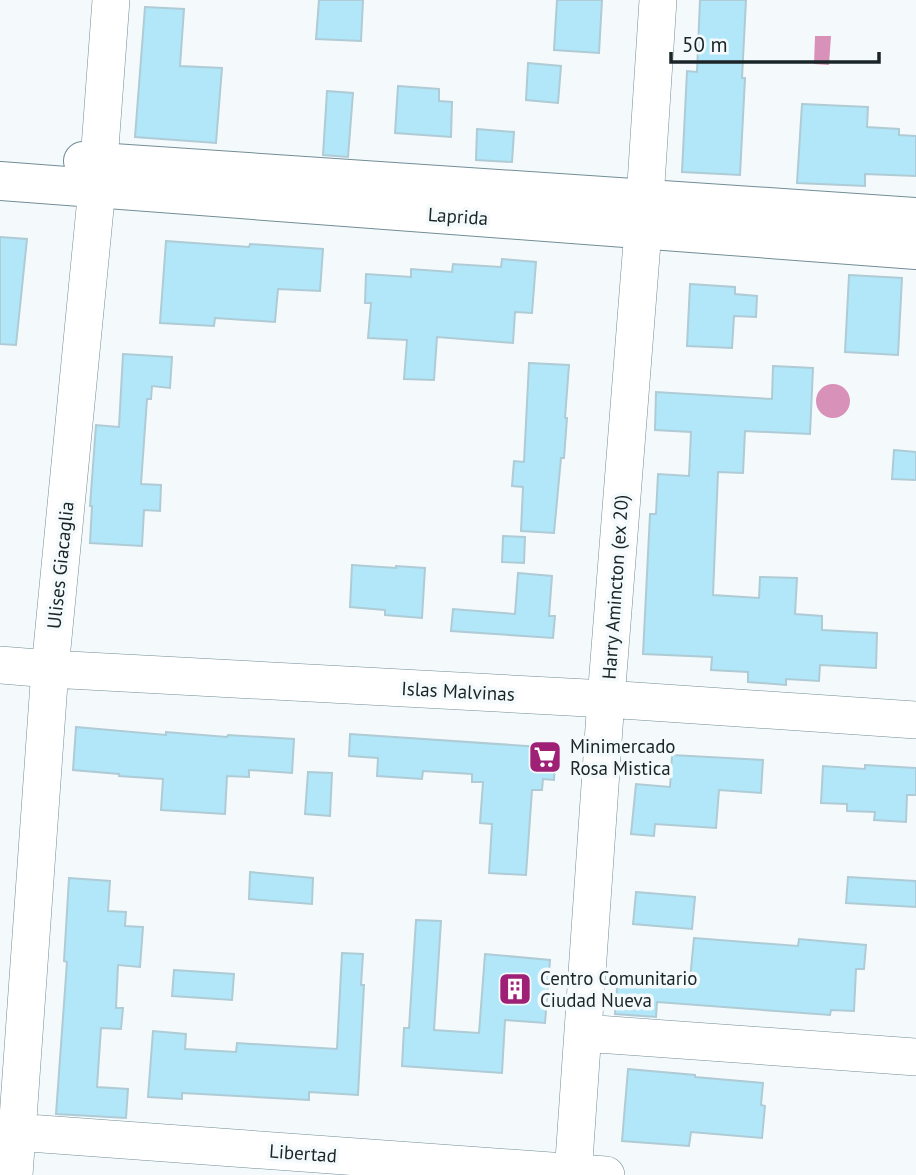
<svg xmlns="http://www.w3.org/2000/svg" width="916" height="1175" font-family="'PT Sans',sans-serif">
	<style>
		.water { fill: #d891b9 }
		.building { fill: #b1e7f9; stroke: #afcbd5; stroke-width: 2 }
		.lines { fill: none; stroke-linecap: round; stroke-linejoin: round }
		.minor-casing { stroke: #728d96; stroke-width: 38 }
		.major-casing { stroke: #728d96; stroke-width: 40 }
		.minor { stroke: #fff; stroke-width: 37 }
		.major { stroke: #fff; stroke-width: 38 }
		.labels { text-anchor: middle; stroke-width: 7; stroke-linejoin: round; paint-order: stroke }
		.street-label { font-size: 19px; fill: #1a2528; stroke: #f4fafc }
		.poi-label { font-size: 19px; fill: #1a2528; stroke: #f4fafc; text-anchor: start }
	</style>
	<rect width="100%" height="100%" fill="#f4fafc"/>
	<path class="water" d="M 815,36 L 831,36 L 829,65 L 814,64 Z
		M816 401a17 17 0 1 1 34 0a17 17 0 1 1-34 0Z"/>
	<path class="building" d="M 319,0 L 363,0 L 361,41 L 316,39 Z
		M 557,0 L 602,0 L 599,53 L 554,50 Z
		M 700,0 L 746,0 L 742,78 L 745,78 L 740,175 L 682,172 L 687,71 L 697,72 Z
		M 145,7 L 184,9 L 180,66 L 222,68 L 216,143 L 135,137 Z
		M 528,63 L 561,66 L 558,103 L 526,100 Z
		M 398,86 L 439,89 L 439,101 L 452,102 L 451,137 L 395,133 Z
		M 327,91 L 353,93 L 348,157 L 323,155 Z
		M 802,104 L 868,107 L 867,127 L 899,129 L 899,135 L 916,136 L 916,176 L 865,174 L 865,186 L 797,183 Z
		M 477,129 L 514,132 L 512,162 L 476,160 Z
		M 0,237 L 27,239 L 16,345 L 0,344 Z
		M 166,241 L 249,247 L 250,244 L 323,249 L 320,291 L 278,289 L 275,322 L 215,318 L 214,326 L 160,323 Z
		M 502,259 L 536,262 L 532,313 L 515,312 L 513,343 L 437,337 L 434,380 L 404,379 L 407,340 L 368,338 L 371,303 L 365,303 L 366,274 L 411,277 L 411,269 L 452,272 L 453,264 L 501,267 Z
		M 849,275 L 902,278 L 898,355 L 845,352 Z
		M 690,284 L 735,287 L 735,294 L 757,296 L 756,317 L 734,316 L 732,348 L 687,346 Z
		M 123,354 L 172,357 L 170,388 L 152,386 L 151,399 L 147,399 L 141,484 L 161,485 L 160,511 L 144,510 L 142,546 L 90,543 L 92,506 L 90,506 L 96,425 L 119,427 Z
		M 529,363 L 569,365 L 565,418 L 567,418 L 564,458 L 561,458 L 554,533 L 521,531 L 523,487 L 512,486 L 514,461 L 524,462 Z
		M 773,366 L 813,368 L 810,434 L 745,431 L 743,473 L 718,472 L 713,595 L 759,598 L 760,577 L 797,578 L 795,614 L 822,616 L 822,630 L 877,633 L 876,668 L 820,665 L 819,681 L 786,679 L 786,685 L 748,682 L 748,672 L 711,670 L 712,657 L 643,654 L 650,514 L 656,514 L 658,474 L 689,476 L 691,432 L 655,430 L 656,392 L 772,399 Z
		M 894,450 L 916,452 L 916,480 L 892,479 Z
		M 503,536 L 525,537 L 524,563 L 502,562 Z
		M 352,565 L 396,568 L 396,566 L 425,568 L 422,618 L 385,615 L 385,610 L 350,607 Z
		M 518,573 L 552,576 L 549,616 L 555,616 L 553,638 L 451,631 L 453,609 L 515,614 Z
		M 76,727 L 166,735 L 166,732 L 227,737 L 228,735 L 294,739 L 292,773 L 249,770 L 249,777 L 227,776 L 225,814 L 161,810 L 163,779 L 119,776 L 119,774 L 73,770 Z
		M 350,734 L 556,748 L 554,780 L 543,779 L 542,790 L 532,790 L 526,875 L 489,873 L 492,824 L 480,823 L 483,782 L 472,782 L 472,774 L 423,771 L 422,779 L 377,776 L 378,758 L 349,756 Z
		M 672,755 L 763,760 L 761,793 L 719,790 L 716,828 L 655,824 L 654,836 L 631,834 L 636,784 L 670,787 Z
		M 865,765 L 916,768 L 916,795 L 907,795 L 906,822 L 874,820 L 875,812 L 847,811 L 847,804 L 821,803 L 823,766 L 865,769 Z
		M 308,772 L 332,773 L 330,816 L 305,814 Z
		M 250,872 L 313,878 L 312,904 L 249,899 Z
		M 848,877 L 916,881 L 916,907 L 846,903 Z
		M 69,878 L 110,881 L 108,911 L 126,912 L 125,926 L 143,927 L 140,967 L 118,965 L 116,1008 L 123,1008 L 121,1029 L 101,1028 L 97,1087 L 128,1089 L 126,1118 L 56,1114 L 67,962 L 64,961 Z
		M 636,892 L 695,897 L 692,929 L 633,924 Z
		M 416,920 L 441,921 L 434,1030 L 479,1033 L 485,954 L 550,960 L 545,1023 L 505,1020 L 502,1073 L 402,1066 L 404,1028 L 409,1028 Z
		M 694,938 L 798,946 L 799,939 L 866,945 L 864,969 L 856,969 L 854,1011 L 831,1010 L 830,1015 L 657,1002 L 656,1017 L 615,1014 L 618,973 L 690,979 Z
		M 342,953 L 363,954 L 361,985 L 364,985 L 358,1095 L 309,1092 L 309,1100 L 182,1093 L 182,1099 L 148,1097 L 153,1031 L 186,1034 L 185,1049 L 236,1052 L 237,1043 L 337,1049 Z
		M 174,970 L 234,974 L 232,1000 L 172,996 Z
		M 628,1069 L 695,1075 L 695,1077 L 763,1083 L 761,1105 L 765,1106 L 762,1138 L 691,1132 L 689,1146 L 622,1141 Z"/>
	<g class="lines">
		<defs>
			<path id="minor" d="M 0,665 L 50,669 L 606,699 L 916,720
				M 583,1033 L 916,1057
				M 0,1131 L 606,1175
				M 14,1175 L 50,669 L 97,188 L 111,0
				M 573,1175 L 606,699 L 643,230 L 658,0"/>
			<path id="major" d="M 83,161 L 916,217
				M 0,181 L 916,250"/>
		</defs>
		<use href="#minor" class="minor-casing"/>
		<use href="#major" class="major-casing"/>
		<use href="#minor" class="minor"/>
		<use href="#major" class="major"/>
	</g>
	<defs>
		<symbol id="supermarket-square" viewBox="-11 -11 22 22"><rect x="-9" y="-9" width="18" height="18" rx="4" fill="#9f2176" stroke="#f4fafc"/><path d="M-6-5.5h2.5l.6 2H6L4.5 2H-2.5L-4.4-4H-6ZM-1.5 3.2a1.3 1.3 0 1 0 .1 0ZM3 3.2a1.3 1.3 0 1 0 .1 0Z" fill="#fff"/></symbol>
		<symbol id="building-square" viewBox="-11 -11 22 22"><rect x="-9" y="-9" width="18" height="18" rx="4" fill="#9f2176" stroke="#f4fafc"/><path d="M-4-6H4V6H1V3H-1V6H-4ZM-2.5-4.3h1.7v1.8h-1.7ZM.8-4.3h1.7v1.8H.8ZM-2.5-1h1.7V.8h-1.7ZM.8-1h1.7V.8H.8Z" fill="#fff"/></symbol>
	</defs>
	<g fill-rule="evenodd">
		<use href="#supermarket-square" x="526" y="738" width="38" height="38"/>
		<use href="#building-square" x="496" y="970" width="38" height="38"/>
	</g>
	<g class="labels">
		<g class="street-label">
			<text transform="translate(458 216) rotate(4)" y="7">Laprida</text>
			<text transform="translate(60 565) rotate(-84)" y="7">Ulises Giacaglia</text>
			<text transform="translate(615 587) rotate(-86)" y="7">Harry Amincton (ex 20)</text>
			<text transform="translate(458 691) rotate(3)" y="7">Islas Malvinas</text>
			<text transform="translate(303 1153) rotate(4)" y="7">Libertad</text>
		</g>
		<g class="poi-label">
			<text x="570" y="753">Minimercado<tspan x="570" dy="22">Rosa Mistica</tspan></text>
			<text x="540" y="985">Centro Comunitario<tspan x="540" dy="22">Ciudad Nueva</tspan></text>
		</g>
	</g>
	<path d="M671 52v10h208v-10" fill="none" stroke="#1a2528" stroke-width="3.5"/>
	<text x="682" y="52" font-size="21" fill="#1a2528" stroke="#f4fafc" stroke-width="5" paint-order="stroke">50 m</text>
</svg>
